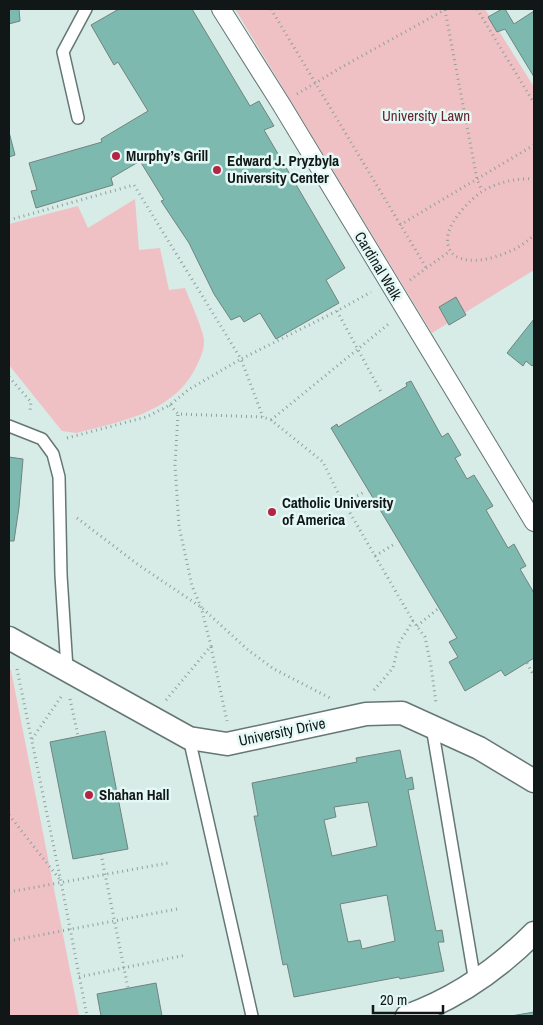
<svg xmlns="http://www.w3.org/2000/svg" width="543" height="1025" font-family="'Archivo Narrow',sans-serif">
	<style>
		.green { fill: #f0c1c4 }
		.building { fill: #7db9af; stroke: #718480; fill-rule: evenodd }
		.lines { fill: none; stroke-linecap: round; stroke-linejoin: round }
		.service-casing { stroke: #657774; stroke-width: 14 }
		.pedestrian-casing { stroke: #657774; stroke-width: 20 }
		.minor-casing { stroke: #657774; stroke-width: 25 }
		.path { stroke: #90a09d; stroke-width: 3; stroke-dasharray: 1 4; stroke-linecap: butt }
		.service { stroke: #fff; stroke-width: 11 }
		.pedestrian { stroke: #fff; stroke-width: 18 }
		.minor { stroke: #fff; stroke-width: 22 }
		.poi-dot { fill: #b52345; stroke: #e4f9f5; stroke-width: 2 }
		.labels { text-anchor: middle; stroke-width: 5; stroke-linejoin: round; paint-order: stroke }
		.park-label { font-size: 15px; fill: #67252f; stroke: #e4f9f5 }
		.poi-label { font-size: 15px; font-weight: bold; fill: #101716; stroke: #e4f9f5; text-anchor: start }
		.street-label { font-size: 15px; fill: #101716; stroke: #e4f9f5 }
	</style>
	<rect width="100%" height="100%" fill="#d7ebe7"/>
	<path class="green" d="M 235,9 L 485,9 L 534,87 L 534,270 L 432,333 Z
		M 135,199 L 139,250 L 160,248 L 169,290 L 185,288 C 189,299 205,333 204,342 C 204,352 198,363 194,371 C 171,413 119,422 76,433 L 62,431 L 9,365 L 9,224 L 78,206 L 88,228 Z
		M 9,669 L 11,670 L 79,1016 L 9,1016 Z"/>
	<path class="building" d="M 9,9 L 19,9 L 20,21 L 9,24 Z
		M 119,9 L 192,9 L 250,106 L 259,101 L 274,126 L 264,130 L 345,268 L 326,280 L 339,303 L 276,339 L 260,313 L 244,322 L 240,316 L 231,320 L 214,294 L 189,243 L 161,201 L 164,200 L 140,161 L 111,178 L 113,185 L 36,208 L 31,191 L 37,190 L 29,163 L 102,142 L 101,139 L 148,111 L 118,62 L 114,65 L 91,25 Z
		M 502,9 L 505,9 L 514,24 L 534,11 L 534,77 L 505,29 L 497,32 L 488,17 Z
		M 9,132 L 15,155 L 9,157 Z
		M 456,297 L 466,315 L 449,325 L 439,307 Z
		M 534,319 L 534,364 L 532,366 L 526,361 L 523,366 L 507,353 Z
		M 411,381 L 442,437 L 448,433 L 461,455 L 455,458 L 467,479 L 474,475 L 493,506 L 486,510 L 508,548 L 514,544 L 526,566 L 520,569 L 534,593 L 534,658 L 505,676 L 501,670 L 465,691 L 449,662 L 458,657 L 449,642 L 457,638 L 331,428 L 337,424 L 338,427 L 407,386 L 406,383 Z
		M 9,457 L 23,459 L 19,507 L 14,541 L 9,541 Z
		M 105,731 L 128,849 L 73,859 L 50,742 Z
		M 400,750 L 406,779 L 412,777 L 414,789 L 408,790 L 436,931 L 442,930 L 444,942 L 438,942 L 444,971 L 400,979 L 399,977 L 294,997 L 287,964 L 283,965 L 254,816 L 258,816 L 252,783 L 357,762 L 356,758 ZM 368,802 L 377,846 L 332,856 L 324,820 L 336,817 L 334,807 ZM 387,895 L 395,941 L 362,949 L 360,940 L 348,942 L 340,904 Z
		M 156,983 L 162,1016 L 101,1016 L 97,994 Z
		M 534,1012 L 534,1016 L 511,1016 Z"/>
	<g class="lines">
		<defs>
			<path id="service" d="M 78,118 L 63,52 L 86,9
				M 9,426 L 42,439 L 53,454 L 59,477 L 61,575 L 67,669
				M 432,727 L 475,982
				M 189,738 L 252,1016"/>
			<path id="pedestrian" d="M 221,9 L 281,104 L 534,522"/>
			<path id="minor" d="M 9,638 L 189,738 L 227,744 L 366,714 L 402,713 L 479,748 L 534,781
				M 407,1016 C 455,999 498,969 534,933"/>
		</defs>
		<use href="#service" class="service-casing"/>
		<use href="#pedestrian" class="pedestrian-casing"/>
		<use href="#minor" class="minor-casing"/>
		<path class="path" d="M 271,9 L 427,269
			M 477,9 L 534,103
			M 445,10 L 477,179 L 482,191
			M 297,94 L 342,67 L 446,9
			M 534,179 C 517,178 498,182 483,191 C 471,198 450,221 448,235 C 444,262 472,263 491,258 C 508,253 522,247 534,235
			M 9,220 L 134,185 L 241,359 L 337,311 L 371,292
			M 400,225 L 534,145
			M 410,280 L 450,251
			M 337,311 L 381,392
			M 9,377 L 31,402 L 30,411
			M 170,405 L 178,414
			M 271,420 L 391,322
			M 67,438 L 146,417 L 170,405 L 188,390 L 241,359 L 263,417
			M 344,503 L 366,491
			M 77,518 L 140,566 L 201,607 L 248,650 L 274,669 L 330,698
			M 375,556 L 396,543
			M 417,626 L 439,608
			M 211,647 L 227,721
			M 527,663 L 534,676
			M 17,669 L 61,882 L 87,1016
			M 374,690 L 393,668 L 399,643 L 413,621 L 425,637 L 431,666 L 436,703
			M 70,699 L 78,736
			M 166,700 L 211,646 L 201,607 L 192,586 L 179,526 L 175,465 L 178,414 L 263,417 L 271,420 L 323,462 L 336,489 L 413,621
			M 32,739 L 63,694
			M 9,815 L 61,881
			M 101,854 L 128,988
			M 9,892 L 168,863
			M 9,941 L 177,909
			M 79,977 L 186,955"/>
		<use href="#service" class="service"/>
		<use href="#pedestrian" class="pedestrian"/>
		<use href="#minor" class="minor"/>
	</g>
	<g class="poi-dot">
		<circle cx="116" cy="156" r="5"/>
		<circle cx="217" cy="170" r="5"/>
		<circle cx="272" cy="512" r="5"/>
		<circle cx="89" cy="795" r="5"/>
	</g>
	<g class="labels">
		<g class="park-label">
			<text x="426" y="121">University Lawn</text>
		</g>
		<g class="poi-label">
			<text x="126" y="161">Murphy’s Grill</text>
			<text x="227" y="166">Edward J. Pryzbyla<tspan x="227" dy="17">University Center</tspan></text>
			<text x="282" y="508">Catholic University<tspan x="282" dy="17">of America</tspan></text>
			<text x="99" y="800">Shahan Hall</text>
		</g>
		<g class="street-label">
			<text transform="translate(378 266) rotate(59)" y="5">Cardinal Walk</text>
			<text transform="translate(282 732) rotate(-12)" y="5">University Drive</text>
		</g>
	</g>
	<rect width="543" height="1025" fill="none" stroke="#101716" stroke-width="20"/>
	<path d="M373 1005v8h70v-8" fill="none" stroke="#101716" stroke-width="2.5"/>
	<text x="380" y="1005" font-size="15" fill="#101716" stroke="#e4f9f5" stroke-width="4" paint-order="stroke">20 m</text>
</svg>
